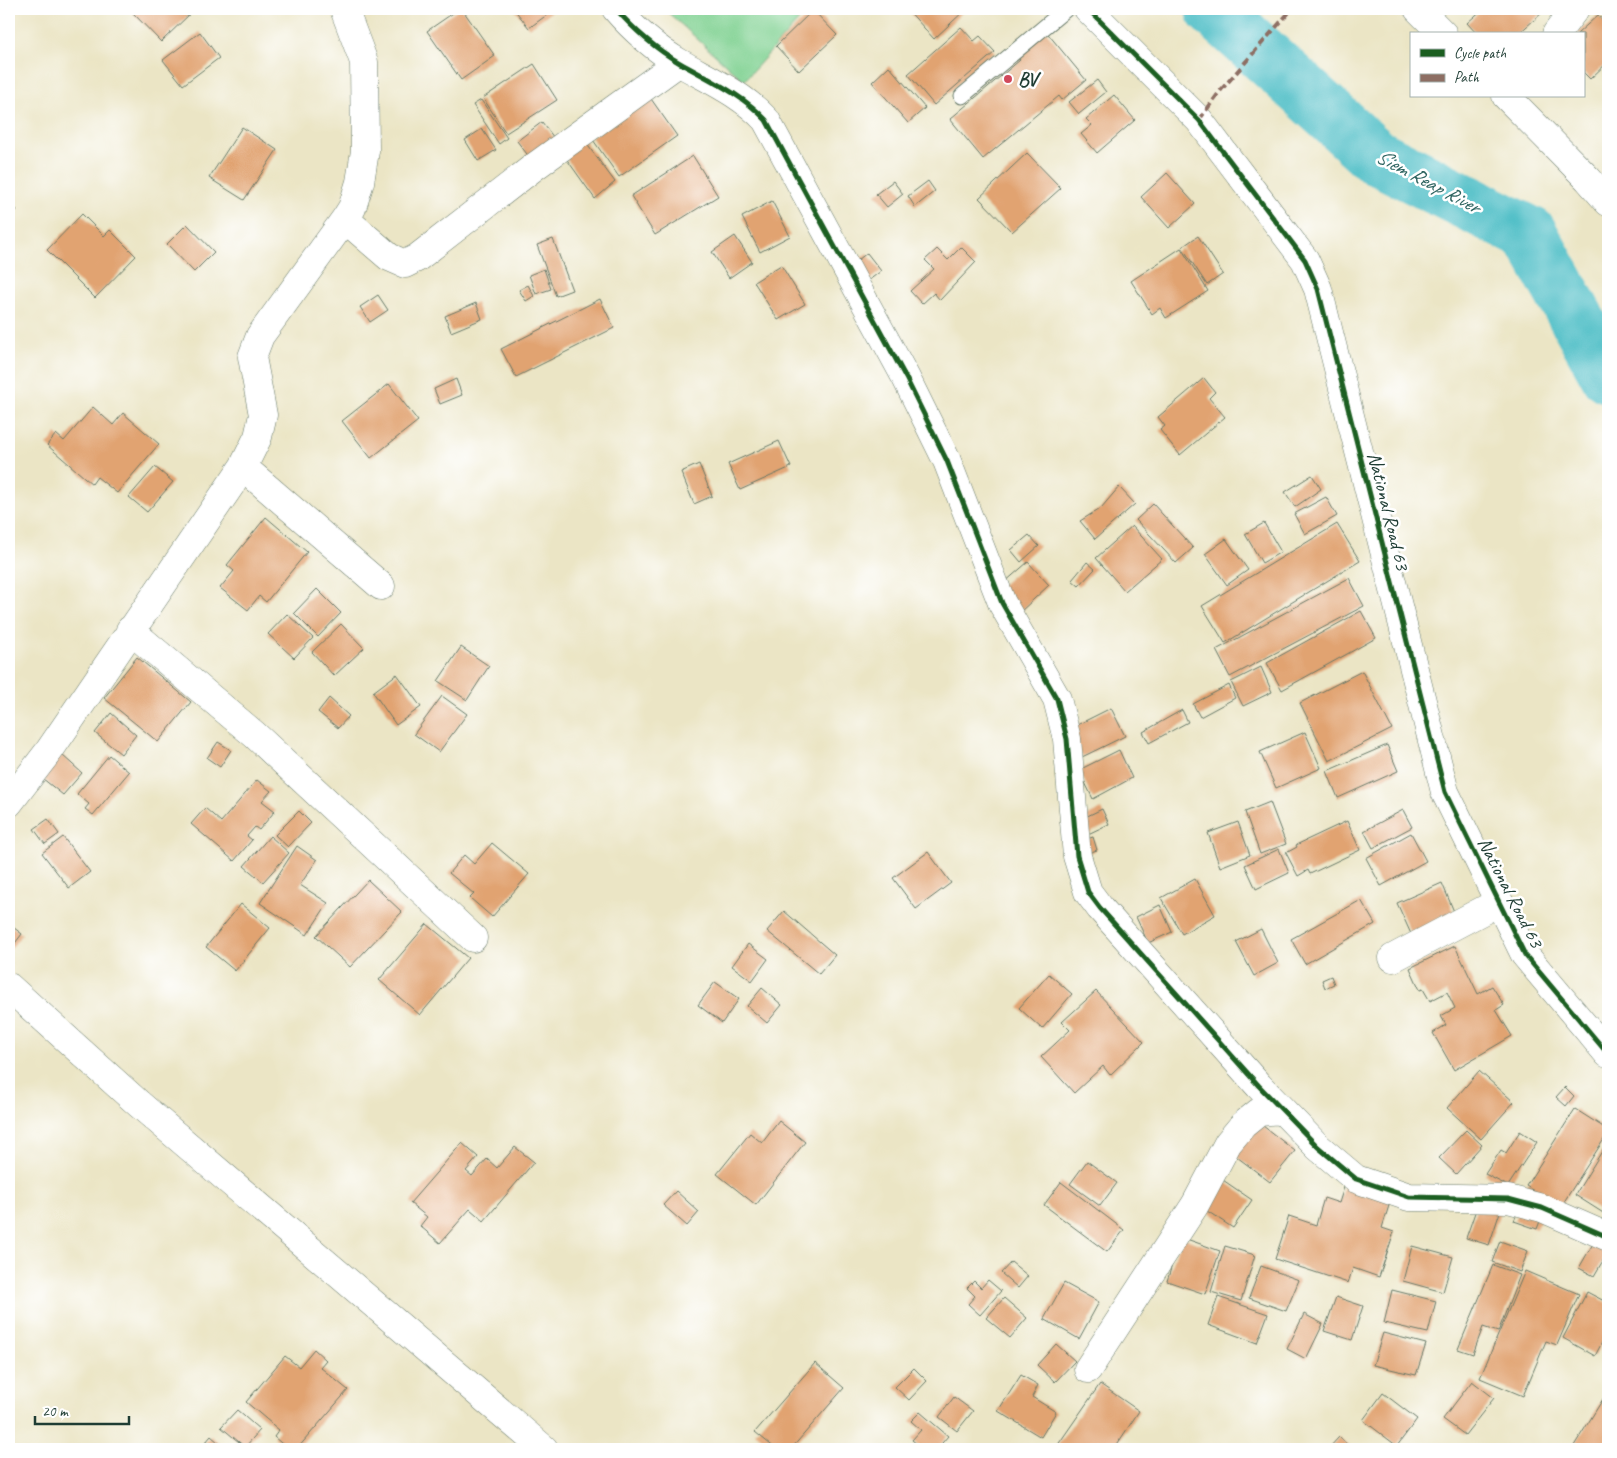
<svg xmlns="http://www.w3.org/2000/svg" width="1617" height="1458" font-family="Caveat,sans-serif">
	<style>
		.green { fill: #81d293; stroke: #508864 }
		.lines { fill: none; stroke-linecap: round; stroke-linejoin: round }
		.river { stroke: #52c0c8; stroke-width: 56 }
		.building { fill: #e1a371 }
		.service-casing { stroke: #667867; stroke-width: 17 }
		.minor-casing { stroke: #667867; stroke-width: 29 }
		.tertiary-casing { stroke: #667867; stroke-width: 29 }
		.service { stroke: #fff; stroke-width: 15 }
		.minor { stroke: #fff; stroke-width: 28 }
		.tertiary { stroke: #fff; stroke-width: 28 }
		.quiet { stroke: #8d6e63; stroke-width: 4; stroke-dasharray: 8 4; stroke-linecap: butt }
		.cycleway-casing { stroke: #fff; stroke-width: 8 }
		.cycleway { stroke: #1b5e20; stroke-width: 5 }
		.poi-dot { fill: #d1495b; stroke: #fff; stroke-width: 2 }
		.labels { text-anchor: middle; stroke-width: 5; stroke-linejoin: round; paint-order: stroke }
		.poi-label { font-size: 20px; font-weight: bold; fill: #1f3d34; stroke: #fff; text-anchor: start }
		.street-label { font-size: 20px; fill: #1f3d34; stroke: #fff }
		.water-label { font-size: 21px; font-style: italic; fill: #2e6460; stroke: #fff }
	</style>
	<rect width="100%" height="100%" fill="#fff"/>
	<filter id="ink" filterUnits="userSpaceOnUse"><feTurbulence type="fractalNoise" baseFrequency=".02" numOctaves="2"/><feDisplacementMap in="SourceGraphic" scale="10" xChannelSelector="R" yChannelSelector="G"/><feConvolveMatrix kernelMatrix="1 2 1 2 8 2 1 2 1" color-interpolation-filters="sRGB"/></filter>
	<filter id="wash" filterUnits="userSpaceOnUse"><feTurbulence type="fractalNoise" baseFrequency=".0096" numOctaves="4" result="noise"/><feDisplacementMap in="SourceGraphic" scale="20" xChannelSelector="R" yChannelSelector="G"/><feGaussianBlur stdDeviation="1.12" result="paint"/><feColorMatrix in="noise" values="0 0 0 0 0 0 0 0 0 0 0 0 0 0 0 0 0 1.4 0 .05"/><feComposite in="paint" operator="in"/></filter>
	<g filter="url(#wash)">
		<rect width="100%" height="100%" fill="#ebe5c5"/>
		<path class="green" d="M 664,9 L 809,9 L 744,81 Z"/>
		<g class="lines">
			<path class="river" d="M 1213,9 L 1375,156 L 1530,234 L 1608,375"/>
		</g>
		<g id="blocks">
			<path class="building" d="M 138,9 L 195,9 L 161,42 L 133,13 Z
				M 459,9 L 462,9 L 495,56 L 461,80 L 427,31 Z
				M 514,9 L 555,9 L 529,28 Z
				M 907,9 L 966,9 L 934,39 Z
				M 1483,9 L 1538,9 L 1542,13 L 1518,34 L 1477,34 L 1467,23 Z
				M 813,10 L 837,35 L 799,71 L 776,46 Z
				M 1598,15 L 1608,26 L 1608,62 L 1590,79 L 1583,72 L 1583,34 L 1577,34 Z
				M 961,27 L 974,41 L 980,36 L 995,52 L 934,105 L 908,74 Z
				M 1044,29 L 1086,80 L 1062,100 L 1059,96 L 983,159 L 950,119 L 1020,60 L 1015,53 Z
				M 200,32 L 219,58 L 183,85 L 163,60 Z
				M 534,64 L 557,100 L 506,133 L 483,98 Z
				M 889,66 L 925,108 L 908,123 L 872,82 Z
				M 1097,80 L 1106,92 L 1079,114 L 1069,102 Z
				M 1114,95 L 1135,120 L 1097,153 L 1081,134 L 1092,125 L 1086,119 Z
				M 649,96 L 677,136 L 619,177 L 591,137 Z
				M 481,100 L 507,138 L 499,144 L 473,105 Z
				M 542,122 L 557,142 L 533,162 L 517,141 Z
				M 242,127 L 277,150 L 244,200 L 209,178 Z
				M 482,129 L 496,150 L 478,161 L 465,140 Z
				M 583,139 L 615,182 L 595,199 L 563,154 Z
				M 1027,153 L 1061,188 L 1012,232 L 979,198 Z
				M 693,156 L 718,196 L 655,235 L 631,196 Z
				M 1167,173 L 1195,204 L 1169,228 L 1141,197 Z
				M 893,181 L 903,194 L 887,207 L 876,194 Z
				M 928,181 L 935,191 L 915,207 L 908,196 Z
				M 9,201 L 17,210 L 9,218 Z
				M 772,201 L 790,236 L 760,252 L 742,217 Z
				M 82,214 L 104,236 L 110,230 L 136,256 L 95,298 L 47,250 Z
				M 187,224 L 214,252 L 194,272 L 167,244 Z
				M 735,236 L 752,262 L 729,278 L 712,252 Z
				M 1198,236 L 1223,274 L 1207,285 L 1182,247 Z
				M 553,239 L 572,290 L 556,296 L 537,245 Z
				M 961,247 L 976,262 L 940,300 L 934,293 L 922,304 L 910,291 L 934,269 L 925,260 L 937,249 L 948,260 Z
				M 1181,248 L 1208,291 L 1166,318 L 1160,308 L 1152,314 L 1131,281 Z
				M 867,253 L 881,271 L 864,284 L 850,266 Z
				M 781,265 L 805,304 L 778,320 L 754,282 Z
				M 544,269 L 551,289 L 536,294 L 529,275 Z
				M 528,285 L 534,296 L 526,301 L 519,290 Z
				M 378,295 L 388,310 L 370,322 L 360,307 Z
				M 600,299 L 614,328 L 516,377 L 501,349 Z
				M 476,303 L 482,319 L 451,332 L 445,316 Z
				M 1204,378 L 1215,392 L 1209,398 L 1225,417 L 1180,455 L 1160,430 L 1165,426 L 1158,417 Z
				M 456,379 L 462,395 L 440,404 L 434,389 Z
				M 389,384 L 418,421 L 371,458 L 342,421 Z
				M 93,407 L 113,425 L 123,413 L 159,444 L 117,493 L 97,477 L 92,484 L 47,445 L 56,434 L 64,441 Z
				M 779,441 L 791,467 L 740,490 L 728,464 Z
				M 699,464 L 712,496 L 694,504 L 681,472 Z
				M 155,467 L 173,482 L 147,512 L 129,497 Z
				M 1312,475 L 1321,489 L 1295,507 L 1285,492 Z
				M 1119,487 L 1135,504 L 1095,539 L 1080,521 L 1101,508 Z
				M 1326,497 L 1337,516 L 1305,534 L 1294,514 Z
				M 1153,504 L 1193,548 L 1176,563 L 1136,520 Z
				M 266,517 L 307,552 L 266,602 L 259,596 L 248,610 L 220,588 L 234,571 L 227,565 Z
				M 1264,523 L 1281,552 L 1262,563 L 1245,534 Z
				M 1337,524 L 1360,561 L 1225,643 L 1202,606 Z
				M 1132,526 L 1162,559 L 1125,591 L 1096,558 Z
				M 1029,535 L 1039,546 L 1021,562 L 1011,550 Z
				M 1226,539 L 1248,570 L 1227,585 L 1205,554 Z
				M 1028,562 L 1049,585 L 1019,613 L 997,589 Z
				M 1087,562 L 1095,569 L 1079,586 L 1072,580 Z
				M 1349,578 L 1364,606 L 1230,677 L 1216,650 Z
				M 317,589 L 341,613 L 318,637 L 294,613 Z
				M 1361,611 L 1376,638 L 1282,690 L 1267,663 Z
				M 287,614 L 313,638 L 294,658 L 268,634 Z
				M 341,624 L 364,648 L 334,676 L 312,652 Z
				M 461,647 L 489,666 L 467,700 L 438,681 Z
				M 137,657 L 191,702 L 158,742 L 104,698 Z
				M 1261,667 L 1272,692 L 1243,706 L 1231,682 Z
				M 1362,671 L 1392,729 L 1329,761 L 1300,703 Z
				M 397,674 L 421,707 L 396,725 L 373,692 Z
				M 1229,685 L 1235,698 L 1200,717 L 1193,704 Z
				M 442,696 L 467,714 L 439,752 L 414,734 Z
				M 329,698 L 349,716 L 338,728 L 318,712 Z
				M 1111,708 L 1125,736 L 1082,757 L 1069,729 Z
				M 1182,710 L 1188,722 L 1149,743 L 1143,732 Z
				M 111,713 L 136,735 L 121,754 L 95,733 Z
				M 1305,732 L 1321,768 L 1276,788 L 1260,752 Z
				M 218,742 L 231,750 L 220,767 L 207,758 Z
				M 1387,745 L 1398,771 L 1338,798 L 1327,771 Z
				M 1119,750 L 1132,778 L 1093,799 L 1079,770 Z
				M 62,755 L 82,773 L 63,795 L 42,778 Z
				M 109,755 L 129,772 L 93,815 L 85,809 L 89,804 L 77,794 Z
				M 257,780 L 271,791 L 262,801 L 275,811 L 259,830 L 255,827 L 247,836 L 252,840 L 234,861 L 191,824 L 205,808 L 221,822 Z
				M 1270,802 L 1286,844 L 1260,854 L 1245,812 Z
				M 1102,809 L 1109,824 L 1086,835 L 1079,820 Z
				M 1403,810 L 1412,827 L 1373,848 L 1364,831 Z
				M 299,811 L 311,823 L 288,847 L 275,835 Z
				M 48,819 L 59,834 L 45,844 L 34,829 Z
				M 1347,821 L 1360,850 L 1310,874 L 1308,870 L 1298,876 L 1286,853 L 1297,847 L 1296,845 Z
				M 1238,822 L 1250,855 L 1220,867 L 1208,833 Z
				M 1411,833 L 1426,861 L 1381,886 L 1366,858 Z
				M 270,836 L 289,853 L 263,882 L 244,866 Z
				M 63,837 L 90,872 L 69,888 L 42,853 Z
				M 1093,837 L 1097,850 L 1082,855 L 1078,842 Z
				M 492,843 L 529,874 L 492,917 L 470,898 L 474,894 L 449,873 L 464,855 L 474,864 Z
				M 297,846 L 317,860 L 300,885 L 328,903 L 307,935 L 260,903 Z
				M 1279,849 L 1289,873 L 1256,889 L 1245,865 Z
				M 928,852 L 951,883 L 916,909 L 893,878 Z
				M 1195,879 L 1215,915 L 1182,934 L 1161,898 Z
				M 368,880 L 402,912 L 350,967 L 316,936 Z
				M 1442,883 L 1455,914 L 1411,934 L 1397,903 Z
				M 1361,900 L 1375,924 L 1305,964 L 1291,939 Z
				M 241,904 L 270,928 L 235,971 L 206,947 Z
				M 1160,905 L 1172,932 L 1148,943 L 1136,917 Z
				M 784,911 L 835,955 L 819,974 L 767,931 Z
				M 9,924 L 22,934 L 9,951 Z
				M 427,924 L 468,958 L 420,1015 L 379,980 Z
				M 1261,929 L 1278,963 L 1254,976 L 1236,942 Z
				M 748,944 L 768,959 L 752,981 L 732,966 Z
				M 1455,946 L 1478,994 L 1492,986 L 1504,1005 L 1496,1010 L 1512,1036 L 1454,1070 L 1433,1033 L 1446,1025 L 1441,1016 L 1455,1008 L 1447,992 L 1430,1001 L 1423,989 L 1420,990 L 1410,968 Z
				M 1049,974 L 1072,994 L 1042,1029 L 1019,1008 Z
				M 1331,976 L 1334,984 L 1325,988 L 1322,980 Z
				M 715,982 L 739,999 L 722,1023 L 698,1005 Z
				M 762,988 L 782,1005 L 767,1023 L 747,1006 Z
				M 1096,991 L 1144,1042 L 1110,1075 L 1103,1066 L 1074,1093 L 1041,1057 L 1070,1030 L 1062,1022 Z
				M 1479,1071 L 1514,1102 L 1481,1139 L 1447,1108 Z
				M 1565,1087 L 1574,1096 L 1566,1106 L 1556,1097 Z
				M 1575,1109 L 1608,1130 L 1608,1133 L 1560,1208 L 1526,1186 Z
				M 779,1121 L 805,1142 L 756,1205 L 717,1174 L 750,1133 L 762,1143 Z
				M 1258,1122 L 1295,1151 L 1270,1182 L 1233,1154 Z
				M 1466,1130 L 1482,1145 L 1456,1174 L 1439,1158 Z
				M 1520,1131 L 1537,1142 L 1508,1186 L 1485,1174 L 1501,1150 L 1506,1153 Z
				M 462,1143 L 478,1157 L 466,1171 L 472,1176 L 487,1159 L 497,1168 L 515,1147 L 534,1162 L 484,1221 L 470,1209 L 440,1243 L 420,1226 L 427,1217 L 410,1203 Z
				M 1604,1148 L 1608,1150 L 1608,1216 L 1575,1195 Z
				M 1087,1161 L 1117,1183 L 1100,1206 L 1070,1184 Z
				M 1220,1178 L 1252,1200 L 1233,1228 L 1201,1207 Z
				M 1061,1182 L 1124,1230 L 1107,1252 L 1044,1205 Z
				M 1345,1184 L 1391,1199 L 1382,1228 L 1394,1232 L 1379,1277 L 1353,1268 L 1348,1283 L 1275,1259 L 1289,1216 L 1316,1225 L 1324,1198 L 1339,1203 Z
				M 676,1191 L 699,1212 L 687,1226 L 663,1205 Z
				M 1478,1204 L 1500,1212 L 1489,1245 L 1466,1238 Z
				M 1519,1208 L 1542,1216 L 1537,1229 L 1514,1221 Z
				M 1598,1235 L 1608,1241 L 1608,1252 L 1594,1276 L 1579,1268 Z
				M 1181,1237 L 1220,1251 L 1205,1294 L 1167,1281 Z
				M 1500,1241 L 1528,1251 L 1520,1272 L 1492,1262 Z
				M 1225,1246 L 1255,1255 L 1241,1301 L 1211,1292 Z
				M 1412,1246 L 1453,1257 L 1443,1292 L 1403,1281 Z
				M 1011,1262 L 1028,1276 L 1018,1288 L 1001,1273 Z
				M 1493,1265 L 1520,1275 L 1498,1332 L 1483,1327 L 1473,1354 L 1458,1349 Z
				M 1261,1266 L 1299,1280 L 1286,1311 L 1249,1298 Z
				M 1525,1271 L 1579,1294 L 1557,1345 L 1546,1341 L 1523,1396 L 1480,1378 Z
				M 988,1280 L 1001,1291 L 980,1315 L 968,1304 L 975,1296 L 967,1288 L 974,1281 L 981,1288 Z
				M 1064,1283 L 1099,1302 L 1079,1339 L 1044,1319 Z
				M 1392,1290 L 1436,1301 L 1428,1333 L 1384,1323 Z
				M 1587,1292 L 1608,1303 L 1608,1331 L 1595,1356 L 1563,1338 Z
				M 1218,1297 L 1268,1314 L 1257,1343 L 1208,1325 Z
				M 1336,1297 L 1363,1306 L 1352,1340 L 1324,1331 Z
				M 1004,1298 L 1027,1318 L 1010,1338 L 986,1318 Z
				M 1304,1314 L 1323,1324 L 1306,1359 L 1287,1349 Z
				M 1383,1333 L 1426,1344 L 1416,1375 L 1373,1365 Z
				M 1056,1344 L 1075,1361 L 1055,1382 L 1037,1365 Z
				M 314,1349 L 326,1360 L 320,1367 L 348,1390 L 297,1449 L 288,1449 L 274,1437 L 279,1430 L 246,1402 L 285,1356 L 299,1367 Z
				M 815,1363 L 844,1388 L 791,1449 L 776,1449 L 755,1432 Z
				M 914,1368 L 927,1381 L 909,1400 L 895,1387 Z
				M 1021,1375 L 1038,1385 L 1032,1397 L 1056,1412 L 1041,1437 L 998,1411 Z
				M 1472,1381 L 1494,1398 L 1465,1435 L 1443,1419 Z
				M 1100,1384 L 1139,1411 L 1114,1449 L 1055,1449 Z
				M 1608,1391 L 1608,1449 L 1572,1449 Z
				M 1383,1393 L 1417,1419 L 1397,1446 L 1363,1420 Z
				M 954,1397 L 973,1411 L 957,1431 L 939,1417 Z
				M 237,1410 L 260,1430 L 245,1447 L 221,1427 Z
				M 920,1412 L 948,1436 L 937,1449 L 923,1449 L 912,1440 L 921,1430 L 911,1421 Z
				M 211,1436 L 226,1449 L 200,1449 Z
				M 1339,1437 L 1352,1449 L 1328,1449 Z"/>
		</g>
	</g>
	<g filter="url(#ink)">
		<use href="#blocks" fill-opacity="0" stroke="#667867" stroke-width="1"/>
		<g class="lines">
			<defs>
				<path id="service" d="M 962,96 L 1066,9"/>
				<path id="minor" d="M 616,9 C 633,29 657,50 680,63 C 710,80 742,94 766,120 L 906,378 L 947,461 L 1002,603 L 1057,699 L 1067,739 L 1077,856 L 1088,892 L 1100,908 L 1259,1086 L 1318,1147 L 1356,1179 L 1409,1197 L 1508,1199 L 1542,1208 L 1608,1237
					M 1418,9 L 1443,34
					M 1556,34 L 1575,9
					M 1506,96 L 1588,179 L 1608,202
					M 345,219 L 389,257 L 405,264 L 417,258 L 534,167 L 678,63
					M 243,467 L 381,586
					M 130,630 L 255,735 L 473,938
					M 9,803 L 49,751 L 243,467 L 258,437 L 263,415 L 252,357 L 260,336 L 345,219 L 352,208 L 360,182 L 365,151 L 364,62 L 344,9
					M 1393,958 L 1499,902
					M 9,987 L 139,1104 L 544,1449
					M 1088,1369 L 1195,1205 L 1228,1143 L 1243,1125 L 1259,1112 L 1282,1110"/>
				<path id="tertiary" d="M 1088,9 L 1199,120 L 1305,260 L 1318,289 L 1445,792 L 1525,955 L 1608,1054"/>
			</defs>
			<use href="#service" class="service-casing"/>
			<use href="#minor" class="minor-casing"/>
			<use href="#tertiary" class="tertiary-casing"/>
			<use href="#service" class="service"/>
			<use href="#minor" class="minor"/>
			<use href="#tertiary" class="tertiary"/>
			<path class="quiet" d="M 1199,120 L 1221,90 L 1292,9"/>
			<defs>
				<path id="cycleway" d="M 616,9 C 633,29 657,50 680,63 C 710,80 742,94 766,120 L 906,378 L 947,461 L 1002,603 L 1057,699 L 1067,739 L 1077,856 L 1088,892 L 1100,908 L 1259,1086 L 1318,1147 L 1356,1179 L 1409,1197 L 1508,1199 L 1542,1208 L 1608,1237
					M 1088,9 L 1199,120 L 1305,260 L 1318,289 L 1445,792 L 1525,955 L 1608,1054"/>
			</defs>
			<use href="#cycleway" class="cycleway-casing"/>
			<use href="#cycleway" class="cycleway"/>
		</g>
	</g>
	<circle class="poi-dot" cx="1008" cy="79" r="5"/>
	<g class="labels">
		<g class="poi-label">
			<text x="1018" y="86">BV</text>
		</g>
		<g class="street-label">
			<text transform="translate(1389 511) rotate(76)" y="7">National Road 63</text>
			<text transform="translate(1511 892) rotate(63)" y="7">National Road 63</text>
		</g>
		<g class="water-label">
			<text transform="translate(1428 181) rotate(28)" y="7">Siem Reap River</text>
		</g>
	</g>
	<rect width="1617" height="1458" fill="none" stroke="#fff" stroke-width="30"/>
	<rect x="1410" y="32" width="175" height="65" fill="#ffffff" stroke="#a5b1ae"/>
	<rect x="1420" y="49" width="25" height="8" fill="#1b5e20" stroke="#a5b1ae"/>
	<text x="1454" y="58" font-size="15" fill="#1f3d34">Cycle path</text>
	<rect x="1420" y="74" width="25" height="8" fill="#8d6e63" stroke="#a5b1ae"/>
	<text x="1454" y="82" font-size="15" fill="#1f3d34">Path</text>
	<path d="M35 1416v8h94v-8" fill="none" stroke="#1f3d34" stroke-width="2.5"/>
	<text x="42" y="1416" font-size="15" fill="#1f3d34" stroke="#ffffff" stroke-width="4" paint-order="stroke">20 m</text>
</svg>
